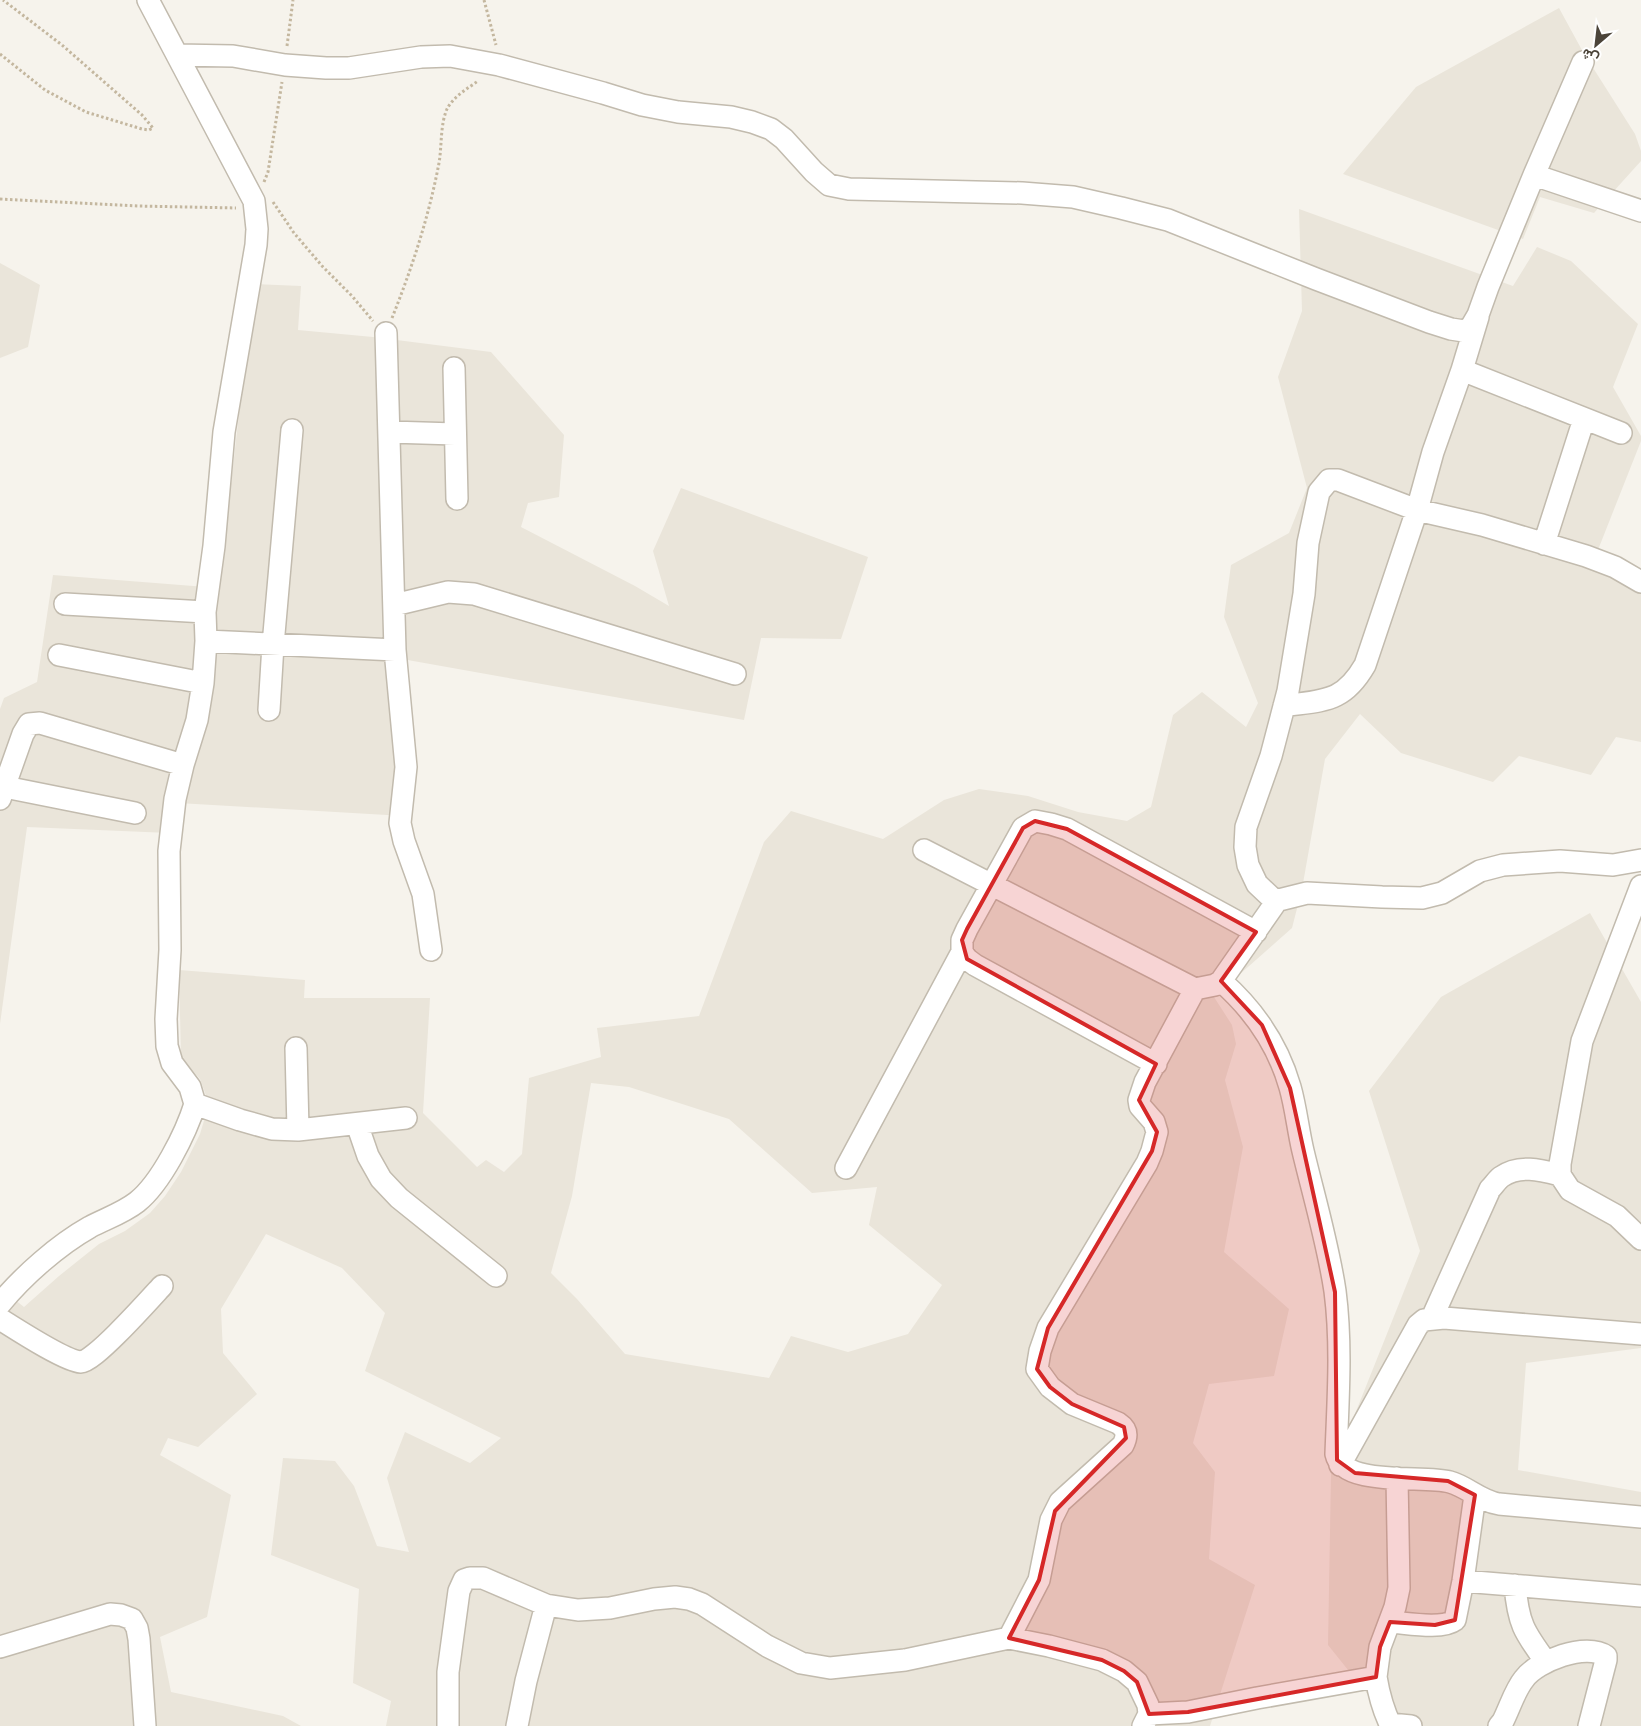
<svg xmlns="http://www.w3.org/2000/svg" width="1641" height="1726" font-family="'Varela Round',Vazirmatn,sans-serif">
	<style>
		.residential { fill: #eae5da; fill-rule: evenodd }
		.lines { fill: none; stroke-linecap: round; stroke-linejoin: round }
		.minor-casing { stroke: #c2bbae; stroke-width: 24 }
		.path { stroke: #c4b79f; stroke-width: 3; stroke-dasharray: 2.5 2.5; stroke-linecap: butt }
		.minor { stroke: #fff; stroke-width: 21 }
		.marked { fill: #d62828; fill-opacity: 0.2; stroke: #d62828; stroke-width: 4; stroke-linejoin: round }
	</style>
	<rect width="100%" height="100%" fill="#f6f3ec"/>
	<path class="residential" d="M 1559,8 L 1583,52 L 1635,134 L 1641,151 L 1641,161 L 1594,213 L 1540,197 L 1523,239 L 1343,174 L 1416,87 Z
		M 1299,209 L 1513,286 L 1537,247 L 1571,261 L 1638,324 L 1613,387 L 1641,436 L 1641,441 L 1594,560 L 1641,591 L 1641,742 L 1616,737 L 1591,775 L 1519,756 L 1493,782 L 1401,753 L 1360,714 L 1325,759 L 1302,889 L 1292,928 L 1214,997 L 1232,1025 L 1236,1044 L 1225,1080 L 1243,1147 L 1224,1252 L 1289,1309 L 1274,1376 L 1209,1384 L 1193,1443 L 1215,1472 L 1209,1559 L 1255,1585 L 1210,1726 L 386,1726 L 391,1701 L 353,1683 L 359,1589 L 271,1555 L 283,1458 L 335,1461 L 354,1486 L 377,1546 L 409,1552 L 387,1478 L 405,1432 L 470,1463 L 501,1438 L 365,1371 L 385,1313 L 342,1268 L 266,1234 L 221,1309 L 223,1353 L 257,1394 L 198,1447 L 168,1438 L 160,1455 L 231,1495 L 207,1617 L 160,1637 L 171,1692 L 283,1716 L 301,1726 L 0,1726 L 0,1288 L 24,1307 L 59,1276 L 99,1244 L 125,1231 L 150,1213 L 165,1196 L 181,1172 L 200,1134 L 209,1104 L 200,1079 L 181,1058 L 179,970 L 305,980 L 304,998 L 430,998 L 423,1113 L 477,1167 L 486,1160 L 504,1172 L 522,1154 L 529,1078 L 601,1057 L 597,1028 L 699,1016 L 764,842 L 791,811 L 883,839 L 944,800 L 979,789 L 1028,796 L 1078,812 L 1127,821 L 1151,807 L 1173,715 L 1202,692 L 1246,727 L 1258,703 L 1224,617 L 1231,565 L 1289,533 L 1307,488 L 1278,377 L 1302,311 ZM 591,1083 L 629,1087 L 729,1119 L 812,1193 L 877,1187 L 869,1225 L 942,1285 L 908,1334 L 848,1352 L 791,1336 L 769,1378 L 625,1354 L 577,1299 L 551,1273 L 572,1196 Z
		M 0,263 L 40,285 L 28,347 L 0,358 Z
		M 254,284 L 301,286 L 298,330 L 373,337 L 491,352 L 564,435 L 559,497 L 528,503 L 521,527 L 635,586 L 669,606 L 653,551 L 681,488 L 868,557 L 841,639 L 761,638 L 744,720 L 402,659 L 404,816 L 178,803 L 169,833 L 27,827 L 0,1024 L 0,709 L 4,698 L 37,682 L 53,575 L 219,588 Z
		M 1590,913 L 1641,1002 L 1641,1348 L 1526,1363 L 1518,1470 L 1641,1492 L 1641,1726 L 1393,1726 L 1328,1645 L 1331,1474 L 1420,1251 L 1369,1091 L 1441,997 Z"/>
	<g class="lines">
		<defs>
			<path id="minor" d="M 177,55 L 233,56 L 285,65 L 326,68 L 349,68 L 421,57 L 450,56 L 499,65 L 603,93 L 642,105 L 678,112 L 731,117 L 752,122 L 771,129 L 784,139 L 814,172 L 829,185 L 849,189 L 1022,193 L 1073,197 L 1121,208 L 1168,220 L 1316,279 L 1429,322 L 1451,329 L 1464,331 L 1471,327 L 1478,315 L 1488,287 L 1534,175 L 1583,62
				M 1534,175 L 1641,211
				M 386,333 L 395,650 L 406,767 L 400,823 L 404,841 L 423,894 L 431,950
				M 454,368 L 457,499
				M 1462,370 L 1621,433
				M 390,432 L 455,434
				M 1544,544 L 1584,419
				M 65,604 L 205,612
				M 394,605 L 448,592 L 474,594 L 735,674
				M 206,641 L 395,650
				M 59,655 L 203,683
				M 1284,706 C 1324,700 1343,703 1365,665 L 1417,510 L 1433,452 L 1462,370 L 1478,317
				M 269,710 L 273,645 L 292,430
				M 0,786 L 135,813
				M 0,799 L 23,734 L 29,724 L 40,723 L 183,765
				M 924,850 L 1195,989 L 1145,1082 L 1139,1100 L 1140,1106 L 1154,1122 L 1157,1132 L 1152,1151 L 1147,1163 L 1048,1328 L 1040,1351 L 1037,1369 L 1050,1387 L 1072,1404 L 1118,1423 C 1127,1429 1128,1435 1123,1445 L 1060,1502 L 1051,1520 L 1039,1580 L 1009,1638
				M 1641,886 L 1582,1041 L 1560,1164 L 1560,1175 L 1570,1190 L 1617,1216 L 1641,1239
				M 1275,901 L 1307,893 L 1382,897 L 1422,898 L 1442,893 L 1480,871 L 1503,865 L 1560,861 L 1613,865 L 1641,860
				M 962,952 L 967,959 L 975,965 L 1156,1064
				M 1221,981 C 1254,1010 1278,1045 1290,1087 C 1296,1108 1298,1130 1303,1151 C 1314,1197 1328,1244 1335,1291 C 1342,1345 1338,1400 1336,1454 C 1343,1487 1423,1475 1450,1482 C 1468,1487 1480,1501 1499,1504 L 1641,1517
				M 1195,989 L 1215,985 L 1221,981 L 1274,905 L 1275,901 L 1257,884 L 1248,865 L 1245,847 L 1246,827 L 1271,756 L 1288,691 L 1304,594 L 1308,543 L 1319,492 L 1329,480 L 1338,480 L 1417,510 L 1482,525 L 1586,556 L 1615,567 L 1641,582
				M 296,1048 L 298,1130
				M 195,1104 L 240,1120 L 272,1129 L 298,1130 L 406,1118
				M 357,1124 L 368,1156 L 381,1179 L 399,1198 L 496,1276
				M 846,1168 L 962,952 L 962,940 L 967,929 L 1023,828 L 1035,821 L 1051,824 L 1067,829 L 1256,932
				M 0,1304 C 23,1276 58,1245 90,1227 C 105,1219 123,1213 137,1202 C 161,1183 186,1133 195,1104 L 190,1087 L 172,1063 L 167,1046 L 166,1019 L 170,950 L 169,851 L 175,799 L 183,765 L 197,720 L 203,683 L 206,641 L 205,612 L 214,546 L 224,432 L 256,245 L 257,229 L 254,201 L 148,0
				M 1432,1318 L 1490,1189 C 1494,1185 1497,1180 1501,1177 C 1519,1164 1541,1170 1560,1175
				M 0,1319 C 16,1329 65,1361 81,1362 C 94,1362 150,1299 162,1286
				M 1340,1465 L 1418,1325 L 1424,1320 L 1444,1318 L 1641,1334
				M 1463,1581 L 1641,1596
				M 1515,1585 C 1518,1623 1524,1632 1546,1662
				M 1390,1622 C 1407,1623 1442,1630 1455,1620 L 1463,1581 L 1475,1495
				M 0,1647 L 110,1614 L 121,1615 L 132,1619 L 137,1628 L 139,1639 L 145,1726
				M 1376,1677 L 1380,1647 L 1395,1607 L 1399,1588 L 1397,1478
				M 1149,1714 L 1188,1712 L 1257,1698 L 1376,1677 C 1379,1695 1383,1710 1391,1726
				M 1390,1724 L 1411,1726
				M 448,1726 L 448,1672 L 459,1591 L 464,1580 L 470,1578 L 483,1578 L 546,1605
				M 517,1726 L 526,1681 L 546,1605 L 578,1610 L 610,1608 L 654,1599 L 675,1597 L 689,1599 L 702,1604 L 767,1646 L 801,1663 L 830,1668 L 905,1660 L 1009,1638 L 1049,1646 L 1102,1660 L 1124,1671 L 1137,1682 L 1148,1705 L 1149,1714 L 1143,1726
				M 1499,1726 L 1503,1721 C 1510,1707 1515,1690 1524,1679 C 1537,1661 1586,1642 1606,1656 L 1606,1660 L 1589,1726"/>
		</defs>
		<use href="#minor" class="minor-casing"/>
		<path class="path" d="M 484,0 L 496,45
			M 287,46 L 293,0
			M 0,54 L 45,90 L 86,112 L 142,129 L 149,130 L 153,128 L 142,115 L 62,45 L 3,0
			M 264,182 L 268,172 L 282,82
			M 0,199 L 138,206 L 236,208
			M 273,202 L 294,233 L 323,267 L 352,296 L 373,321
			M 392,318 C 412,268 429,216 439,163 C 442,146 440,125 447,109 C 453,97 468,88 478,81"/>
		<use href="#minor" class="minor"/>
	</g>
	<path class="marked" d="M 1035,821 L 1067,829 L 1256,932 L 1221,981 L 1262,1025 L 1290,1088 L 1335,1292 L 1337,1460 L 1355,1473 L 1448,1481 L 1475,1495 L 1455,1620 L 1435,1625 L 1390,1622 L 1380,1647 L 1376,1677 L 1188,1712 L 1149,1714 L 1137,1682 L 1124,1671 L 1102,1660 L 1009,1638 L 1039,1580 L 1055,1511 L 1126,1438 L 1124,1427 L 1072,1404 L 1050,1387 L 1037,1369 L 1048,1328 L 1152,1151 L 1157,1132 L 1139,1100 L 1156,1064 L 967,959 L 962,940 L 967,929 L 1023,828 Z"/>
	<g transform="translate(1596 45) rotate(208)" stroke="#ffffff" stroke-width="4" paint-order="stroke">
	<path d="M0-4L9 19L0 12L-9 19Z" fill="#4b4439"/>
	<text y="-8" font-size="14" font-weight="bold" text-anchor="middle" fill="#4b4439">ش</text>
	</g>
</svg>
